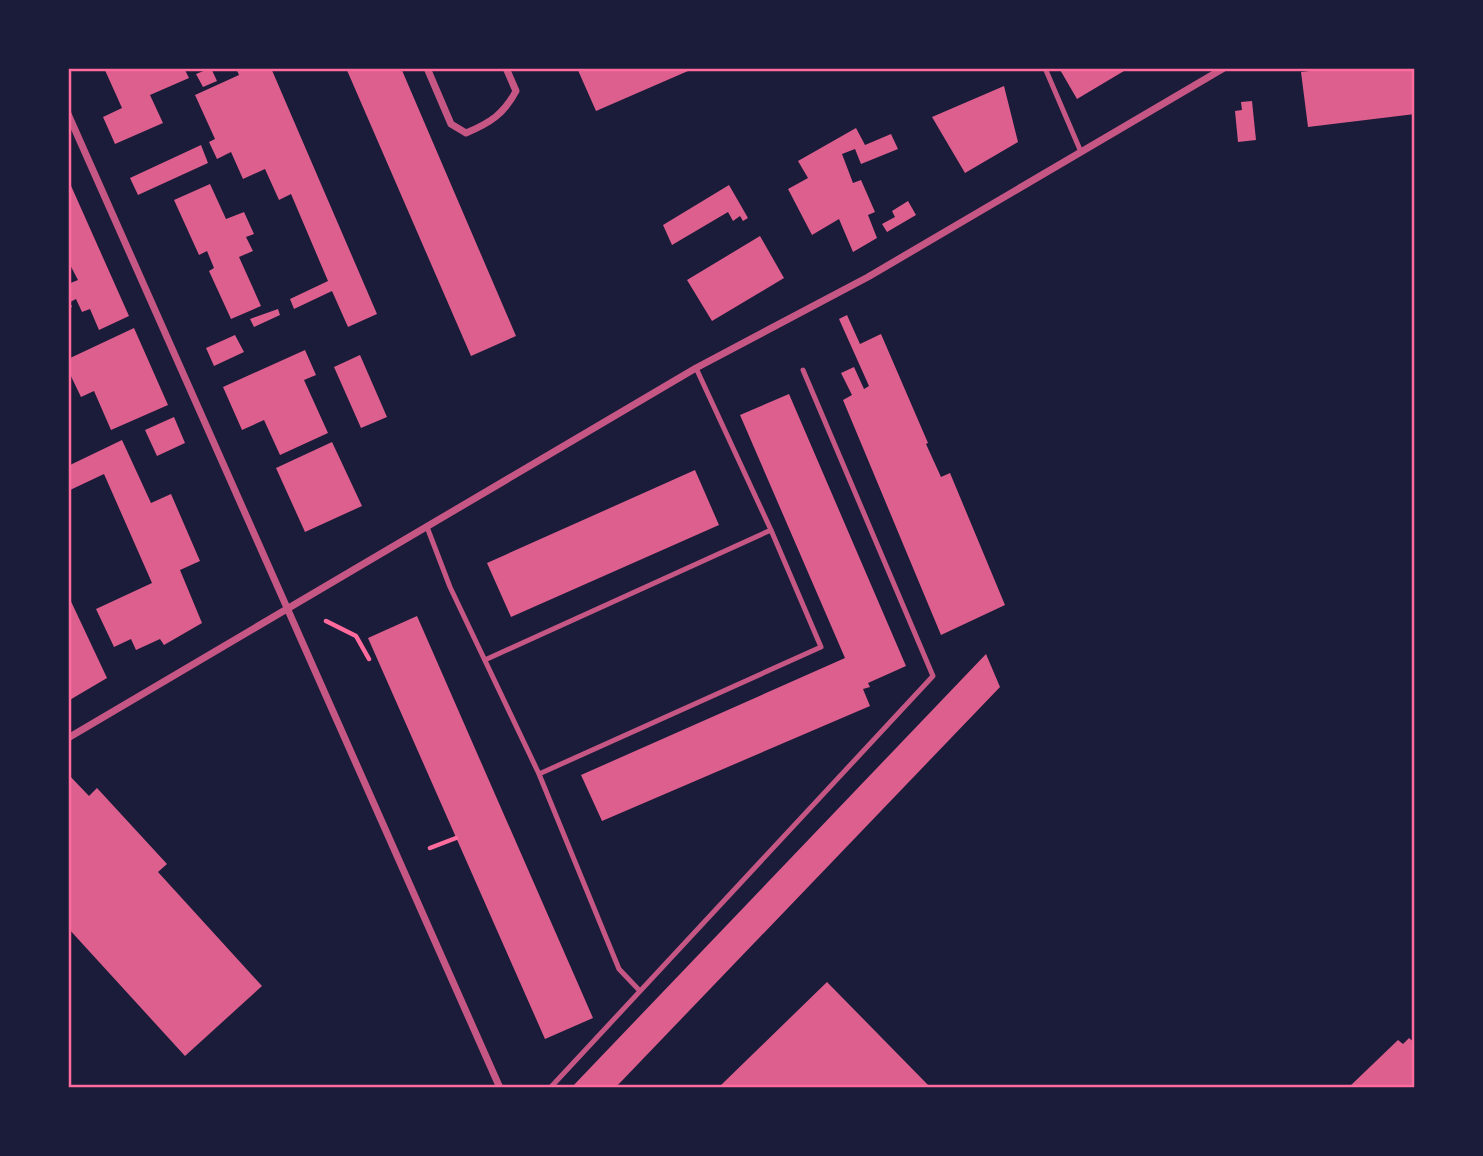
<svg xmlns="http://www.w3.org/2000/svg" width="1483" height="1156" font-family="'Noto Serif',serif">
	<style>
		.building { fill: #dd5f8e }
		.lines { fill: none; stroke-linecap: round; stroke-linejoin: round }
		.path { stroke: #ff6b9d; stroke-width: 4.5 }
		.service { stroke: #c65784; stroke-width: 5 }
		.minor { stroke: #c65784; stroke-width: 7 }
		.neatline { fill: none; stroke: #ff6b9d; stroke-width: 2.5 }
	</style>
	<rect width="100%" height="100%" fill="#1b1b3a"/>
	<path class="building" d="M 104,68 L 184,68 L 189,78 L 150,95 L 163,123 L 115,144 L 103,117 L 122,108 Z
		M 211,68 L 217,81 L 203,87 L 196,74 Z
		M 236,68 L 271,68 L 377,314 L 348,327 L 332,291 L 294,309 L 290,299 L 328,281 L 291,194 L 279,200 L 265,169 L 243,179 L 231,152 L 217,159 L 209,142 L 215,139 L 195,95 L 239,75 Z
		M 346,68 L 401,68 L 516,336 L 471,356 Z
		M 577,68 L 687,68 L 688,71 L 596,111 Z
		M 1059,68 L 1129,68 L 1077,99 Z
		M 1335,68 L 1415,68 L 1415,114 L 1308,127 L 1301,72 Z
		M 1004,86 L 1018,142 L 965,173 L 932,117 Z
		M 1252,101 L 1256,140 L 1238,142 L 1235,111 L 1242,110 L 1241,102 Z
		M 856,128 L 865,145 L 891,134 L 898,149 L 861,164 L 855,149 L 842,154 L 853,183 L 861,180 L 875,212 L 868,215 L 877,238 L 853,252 L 839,219 L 812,235 L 788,189 L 808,178 L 798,161 Z
		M 201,145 L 208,163 L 138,195 L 130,178 Z
		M 68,179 L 129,316 L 99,330 L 90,309 L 82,312 L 76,299 L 70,302 L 72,307 L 68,309 L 68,284 L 78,280 L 68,261 Z
		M 210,184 L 226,219 L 244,212 L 254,234 L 246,237 L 253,251 L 239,257 L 261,306 L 231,319 L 209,271 L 214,268 L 207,251 L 199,255 L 174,200 Z
		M 729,185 L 748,218 L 743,221 L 740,216 L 733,221 L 728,212 L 672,245 L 663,225 Z
		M 908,201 L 916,215 L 887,232 L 882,224 L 895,217 L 892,211 Z
		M 760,236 L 784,278 L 712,321 L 687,280 Z
		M 278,309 L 280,315 L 254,327 L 250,319 Z
		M 847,315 L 860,344 L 881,334 L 928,443 L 926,444 L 941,477 L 950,473 L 1005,605 L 941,635 L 843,400 L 852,395 L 841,373 L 854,367 L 864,389 L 869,386 L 839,319 Z
		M 134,328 L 168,405 L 111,430 L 94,391 L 81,397 L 68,370 L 68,359 Z
		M 235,335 L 244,352 L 214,366 L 206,348 Z
		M 305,350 L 316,375 L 304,380 L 328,433 L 280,455 L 264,420 L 242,430 L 223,387 Z
		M 360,355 L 387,417 L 361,428 L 334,367 Z
		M 789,394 L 906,666 L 868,683 L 870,687 L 863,689 L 870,706 L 602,821 L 581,775 L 845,658 L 740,415 Z
		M 174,417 L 185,443 L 157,456 L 145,430 Z
		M 122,440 L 151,503 L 171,494 L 200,561 L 180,570 L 202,623 L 164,645 L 160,639 L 136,650 L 131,639 L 114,647 L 96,609 L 152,583 L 104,474 L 68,491 L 68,466 Z
		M 332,442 L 362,506 L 305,532 L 276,468 Z
		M 695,470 L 719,525 L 511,617 L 487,563 Z
		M 68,595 L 107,678 L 68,701 Z
		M 417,616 L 593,1018 L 545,1039 L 368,638 Z
		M 986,654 L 1000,687 L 615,1088 L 571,1088 Z
		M 68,774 L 89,796 L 97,788 L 167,864 L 158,872 L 262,986 L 185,1056 L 68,928 Z
		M 827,982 L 931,1088 L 718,1088 Z
		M 1409,1038 L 1415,1043 L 1415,1088 L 1348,1088 L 1398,1040 L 1403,1044 Z"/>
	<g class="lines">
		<path class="path" d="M 326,621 L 356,636 L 369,659
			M 430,848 L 456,838"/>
		<path class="service" d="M 1045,68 L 1081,152
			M 427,527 L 450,587 L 539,774 L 619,969 L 639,990
			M 487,659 L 771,530
			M 539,774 L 821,647 L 771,530 L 696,368
			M 550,1088 L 933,676 L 803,370"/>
		<path class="minor" d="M 427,68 L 451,124 L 466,133 C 490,123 504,114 516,91 L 506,68
			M 68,114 L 500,1088
			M 68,738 L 696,368 L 868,277 L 1224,68"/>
	</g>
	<rect width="1483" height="1156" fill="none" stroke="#1b1b3a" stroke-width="140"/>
	<rect x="70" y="70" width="1343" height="1016" class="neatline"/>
</svg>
